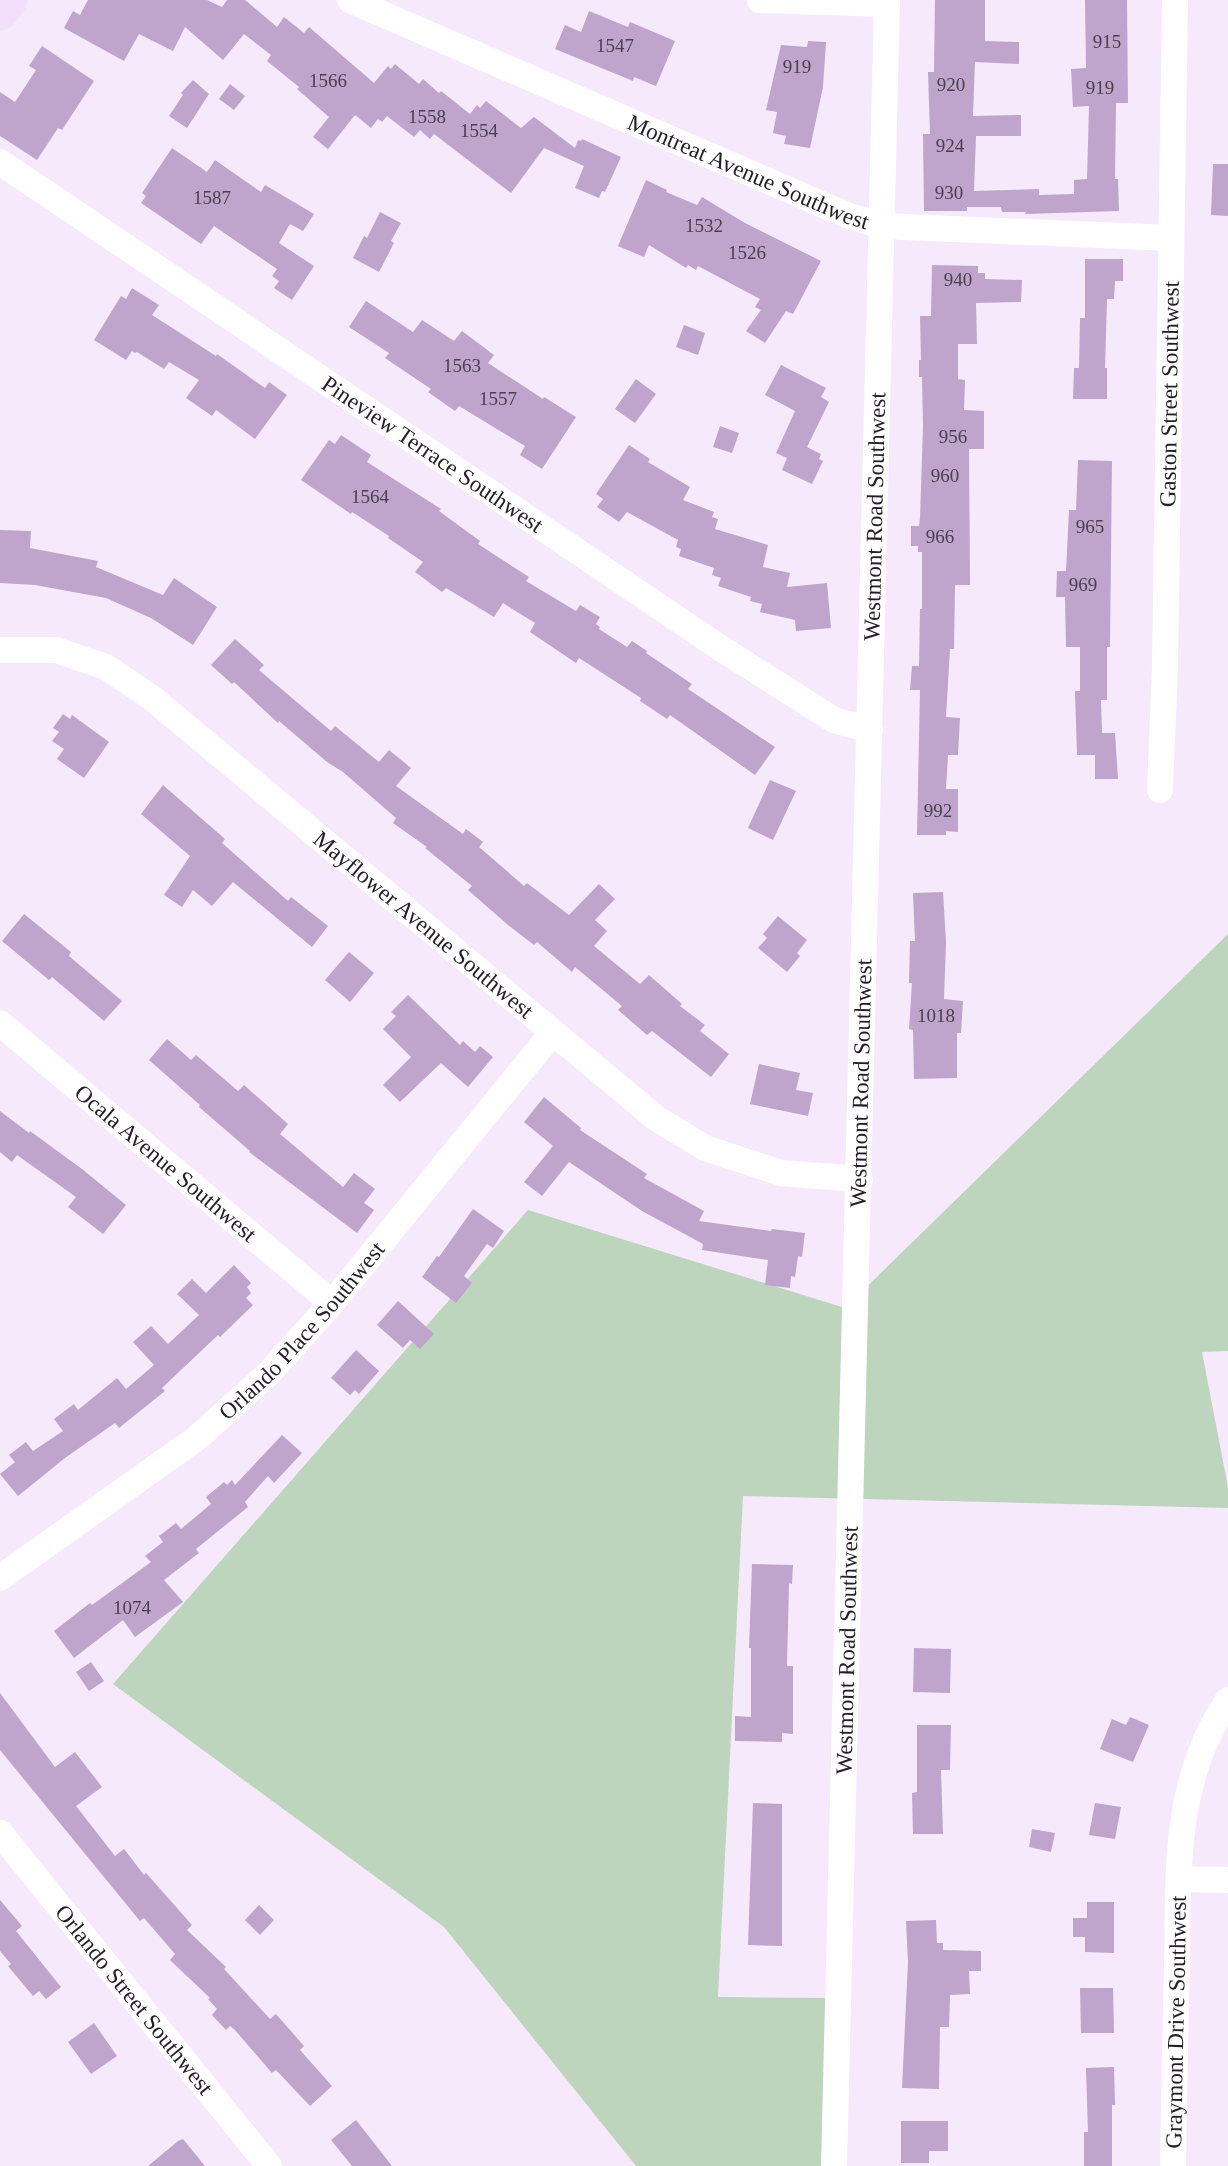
<svg xmlns="http://www.w3.org/2000/svg" width="1228" height="2166" font-family="Georgia,serif">
	<style>
		.green { fill: #bdd5bc }
		.building { fill: #bfa4cc }
		.lines { fill: none; stroke-linecap: round; stroke-linejoin: round }
		.minor { stroke: #fff; stroke-width: 26 }
		.secondary { stroke: #f3defc; stroke-width: 37 }
		.labels { text-anchor: middle; stroke-width: 7; stroke-linejoin: round; paint-order: stroke }
		.number-label { font-size: 19px; fill: #4b4050 }
		.street-label { font-size: 23px; fill: #241e26; stroke: #fdfaff }
	</style>
	<rect width="100%" height="100%" fill="#f6e9fc"/>
	<path class="green" d="M 1228,934 L 1228,1351 L 1202,1352 L 1228,1487 L 1228,1508 L 743,1496 L 718,1997 L 831,1998 L 827,2166 L 636,2166 L 444,1927 L 113,1684 L 528,1210 L 845,1308 Z"/>
	<path class="building" d="M 88,0 L 207,0 L 222,7 L 227,0 L 245,0 L 277,27 L 284,17 L 304,33 L 309,27 L 374,83 L 388,66 L 391,69 L 395,64 L 419,84 L 423,79 L 439,93 L 441,91 L 470,114 L 477,105 L 480,108 L 486,101 L 521,128 L 534,117 L 575,148 L 578,140 L 581,141 L 582,139 L 621,157 L 605,192 L 602,191 L 599,198 L 575,188 L 584,166 L 544,148 L 511,193 L 434,134 L 430,139 L 420,130 L 414,137 L 387,116 L 382,122 L 378,119 L 371,128 L 355,115 L 328,149 L 313,137 L 329,117 L 297,89 L 299,87 L 267,61 L 271,55 L 244,34 L 223,60 L 185,27 L 173,51 L 139,34 L 124,61 L 64,28 L 73,11 L 80,15 Z
		M 935,0 L 985,0 L 985,41 L 1019,42 L 1019,64 L 975,62 L 973,116 L 1021,115 L 1021,136 L 976,136 L 974,191 L 1039,189 L 1039,195 L 1074,194 L 1074,180 L 1087,179 L 1089,106 L 1073,107 L 1071,69 L 1086,68 L 1085,0 L 1127,0 L 1128,103 L 1116,103 L 1115,179 L 1118,179 L 1119,211 L 1025,214 L 1026,212 L 1002,212 L 1001,207 L 967,207 L 967,211 L 924,211 L 923,134 L 930,134 L 928,72 L 934,72 Z
		M 589,11 L 628,27 L 630,22 L 675,41 L 656,86 L 634,77 L 633,81 L 555,49 L 565,25 L 581,32 Z
		M 808,41 L 826,42 L 823,87 L 810,148 L 784,144 L 786,136 L 773,133 L 777,112 L 766,110 L 781,45 L 807,47 Z
		M 42,46 L 94,81 L 62,130 L 58,128 L 37,160 L 0,136 L 0,92 L 15,102 L 36,70 L 29,66 Z
		M 193,80 L 209,94 L 187,128 L 169,116 L 183,95 L 181,93 Z
		M 230,84 L 245,96 L 234,110 L 219,99 Z
		M 172,148 L 207,172 L 215,160 L 261,192 L 265,185 L 314,214 L 303,231 L 290,224 L 279,243 L 314,266 L 292,300 L 274,288 L 279,281 L 272,276 L 277,269 L 214,226 L 201,244 L 141,203 L 146,196 L 142,193 Z
		M 1213,164 L 1228,164 L 1228,216 L 1211,215 Z
		M 646,180 L 667,190 L 666,192 L 697,205 L 702,197 L 745,223 L 821,261 L 793,314 L 786,311 L 765,343 L 746,331 L 761,310 L 755,307 L 760,299 L 698,266 L 696,270 L 688,265 L 686,268 L 649,245 L 644,257 L 618,246 Z
		M 380,212 L 401,223 L 391,241 L 394,243 L 379,272 L 353,258 L 364,236 L 367,238 Z
		M 1085,259 L 1123,259 L 1123,281 L 1115,281 L 1114,299 L 1107,299 L 1105,368 L 1107,368 L 1107,399 L 1073,399 L 1074,368 L 1079,368 L 1080,318 L 1085,318 Z
		M 932,265 L 978,266 L 978,273 L 985,273 L 985,279 L 1022,280 L 1021,302 L 976,303 L 977,344 L 958,344 L 958,379 L 965,380 L 964,410 L 984,411 L 984,449 L 969,449 L 970,585 L 955,585 L 954,649 L 950,649 L 946,717 L 960,718 L 958,755 L 948,755 L 946,789 L 958,789 L 958,832 L 946,831 L 946,835 L 917,835 L 920,690 L 910,690 L 912,666 L 919,666 L 920,609 L 922,609 L 922,552 L 918,552 L 918,546 L 911,546 L 911,526 L 919,526 L 920,518 L 923,426 L 922,377 L 919,377 L 919,360 L 921,360 L 920,316 L 931,316 Z
		M 132,288 L 159,305 L 152,315 L 216,356 L 217,354 L 265,388 L 269,382 L 287,395 L 255,439 L 216,410 L 212,416 L 186,398 L 199,380 L 169,362 L 164,369 L 137,352 L 135,353 L 132,351 L 126,360 L 94,340 L 121,296 L 126,299 Z
		M 366,301 L 413,332 L 422,320 L 454,341 L 462,331 L 494,355 L 488,363 L 543,399 L 544,397 L 576,417 L 542,469 L 520,455 L 525,446 L 459,406 L 455,411 L 428,392 L 431,389 L 385,358 L 389,353 L 349,327 Z
		M 684,325 L 705,333 L 698,355 L 676,347 Z
		M 781,365 L 826,388 L 821,397 L 829,402 L 807,447 L 821,454 L 819,459 L 823,461 L 812,484 L 782,470 L 787,458 L 776,453 L 795,411 L 765,395 Z
		M 636,379 L 656,394 L 635,423 L 615,409 Z
		M 720,426 L 739,433 L 732,453 L 713,447 Z
		M 341,435 L 371,455 L 367,462 L 441,509 L 439,511 L 480,541 L 478,544 L 529,577 L 526,581 L 576,611 L 580,605 L 600,617 L 596,624 L 600,627 L 599,629 L 627,647 L 632,641 L 647,651 L 646,653 L 692,684 L 688,689 L 775,747 L 755,775 L 670,715 L 667,719 L 640,701 L 641,698 L 579,658 L 576,663 L 530,632 L 535,623 L 503,603 L 494,617 L 446,588 L 442,592 L 415,572 L 423,562 L 388,538 L 389,536 L 352,512 L 351,514 L 301,480 L 329,440 L 335,444 Z
		M 629,445 L 650,459 L 648,462 L 690,487 L 683,500 L 714,512 L 712,517 L 718,519 L 715,529 L 768,545 L 763,567 L 790,573 L 787,587 L 827,583 L 831,628 L 796,631 L 795,620 L 760,612 L 762,604 L 750,601 L 751,597 L 718,586 L 721,578 L 712,575 L 714,568 L 679,556 L 681,549 L 676,547 L 678,540 L 627,512 L 619,522 L 597,507 L 603,499 L 596,494 Z
		M 1078,460 L 1112,461 L 1110,647 L 1107,647 L 1107,700 L 1101,700 L 1102,733 L 1115,733 L 1118,779 L 1095,779 L 1095,755 L 1077,755 L 1075,691 L 1080,691 L 1080,647 L 1066,647 L 1065,597 L 1056,597 L 1057,571 L 1066,571 L 1069,510 L 1076,510 Z
		M 0,530 L 31,531 L 30,548 L 98,561 L 96,567 L 163,595 L 174,578 L 217,607 L 193,645 L 151,618 L 106,598 L 35,585 L 0,583 Z
		M 235,639 L 264,665 L 259,670 L 331,731 L 335,726 L 379,762 L 389,750 L 411,768 L 396,786 L 463,834 L 466,829 L 483,842 L 479,847 L 524,886 L 527,883 L 569,915 L 599,884 L 615,899 L 595,920 L 607,931 L 594,946 L 640,984 L 649,975 L 682,1004 L 680,1006 L 705,1025 L 700,1031 L 729,1054 L 711,1077 L 652,1031 L 647,1035 L 618,1010 L 622,1006 L 575,967 L 572,972 L 537,942 L 534,945 L 508,925 L 468,890 L 472,886 L 425,848 L 427,847 L 393,823 L 396,818 L 343,772 L 327,762 L 279,721 L 278,723 L 234,682 L 232,684 L 211,665 Z
		M 63,714 L 70,719 L 72,715 L 109,742 L 84,778 L 57,759 L 64,749 L 52,741 L 59,732 L 53,728 Z
		M 770,780 L 796,791 L 773,840 L 748,828 Z
		M 163,785 L 225,839 L 222,843 L 288,901 L 291,897 L 328,926 L 312,947 L 233,882 L 212,906 L 193,890 L 182,907 L 164,895 L 190,856 L 141,814 Z
		M 943,892 L 946,942 L 944,999 L 963,1001 L 961,1033 L 957,1033 L 957,1078 L 914,1079 L 913,1030 L 909,1029 L 912,983 L 909,983 L 910,941 L 915,941 L 913,893 Z
		M 24,914 L 71,952 L 69,956 L 122,1001 L 104,1021 L 52,977 L 49,980 L 2,941 Z
		M 778,916 L 807,940 L 797,953 L 800,956 L 787,972 L 758,948 L 767,938 L 763,934 Z
		M 349,952 L 374,973 L 350,1002 L 325,980 Z
		M 408,995 L 460,1045 L 463,1041 L 475,1052 L 480,1046 L 493,1057 L 468,1087 L 441,1063 L 400,1102 L 383,1085 L 411,1057 L 383,1029 L 396,1016 L 391,1012 Z
		M 167,1039 L 191,1060 L 196,1055 L 238,1091 L 244,1085 L 288,1124 L 280,1134 L 343,1187 L 354,1173 L 375,1189 L 364,1203 L 374,1210 L 357,1233 L 249,1152 L 250,1151 L 199,1107 L 200,1105 L 149,1060 Z
		M 759,1064 L 800,1073 L 796,1090 L 813,1093 L 808,1116 L 750,1104 Z
		M 544,1097 L 581,1128 L 580,1130 L 647,1174 L 644,1178 L 704,1211 L 699,1221 L 771,1231 L 772,1229 L 805,1233 L 802,1257 L 798,1256 L 795,1277 L 791,1276 L 790,1288 L 765,1285 L 768,1260 L 702,1250 L 703,1244 L 642,1211 L 569,1162 L 542,1196 L 524,1182 L 553,1146 L 524,1122 Z
		M 0,1111 L 29,1133 L 30,1131 L 82,1169 L 126,1205 L 103,1234 L 68,1207 L 76,1197 L 17,1155 L 12,1162 L 0,1152 Z
		M 473,1209 L 504,1231 L 493,1248 L 487,1244 L 464,1276 L 472,1283 L 456,1303 L 422,1277 L 437,1256 L 439,1257 Z
		M 234,1265 L 251,1283 L 247,1287 L 251,1293 L 246,1298 L 253,1305 L 220,1337 L 218,1335 L 162,1388 L 165,1391 L 119,1428 L 115,1423 L 65,1458 L 18,1496 L 0,1474 L 15,1462 L 9,1455 L 26,1442 L 33,1451 L 63,1431 L 54,1419 L 74,1404 L 78,1410 L 117,1378 L 126,1389 L 154,1365 L 133,1342 L 151,1326 L 168,1344 L 199,1315 L 177,1294 L 192,1279 L 206,1293 Z
		M 398,1301 L 434,1334 L 420,1349 L 410,1340 L 403,1348 L 377,1325 Z
		M 356,1350 L 379,1371 L 359,1394 L 355,1390 L 350,1395 L 331,1378 Z
		M 282,1435 L 302,1453 L 274,1483 L 268,1476 L 245,1502 L 248,1507 L 196,1549 L 199,1553 L 164,1580 L 183,1602 L 135,1637 L 123,1620 L 74,1658 L 54,1631 L 90,1603 L 92,1605 L 151,1562 L 145,1556 L 163,1542 L 159,1536 L 176,1523 L 181,1529 L 211,1504 L 206,1497 L 224,1482 L 227,1485 L 232,1480 L 235,1485 Z
		M 752,1564 L 793,1565 L 792,1584 L 789,1583 L 787,1666 L 793,1666 L 793,1734 L 782,1733 L 782,1742 L 735,1741 L 735,1716 L 751,1717 L 751,1648 L 749,1648 Z
		M 914,1648 L 951,1649 L 950,1693 L 913,1692 Z
		M 91,1662 L 104,1681 L 89,1691 L 76,1672 Z
		M 0,1693 L 55,1767 L 75,1752 L 102,1787 L 76,1806 L 115,1856 L 124,1849 L 144,1875 L 146,1873 L 192,1925 L 187,1930 L 226,1967 L 224,1969 L 270,2019 L 276,2014 L 304,2046 L 300,2050 L 332,2086 L 310,2106 L 276,2070 L 272,2073 L 235,2030 L 230,2026 L 226,2030 L 212,2015 L 217,2009 L 208,1999 L 210,1998 L 170,1960 L 175,1954 L 144,1918 L 140,1921 L 0,1750 Z
		M 1130,1717 L 1149,1725 L 1133,1762 L 1100,1749 L 1112,1719 L 1126,1725 Z
		M 917,1725 L 951,1725 L 950,1770 L 941,1770 L 943,1834 L 913,1834 L 912,1793 L 917,1792 Z
		M 753,1803 L 782,1804 L 782,1946 L 748,1945 Z
		M 1095,1803 L 1121,1807 L 1115,1839 L 1089,1835 Z
		M 1032,1829 L 1055,1833 L 1051,1852 L 1029,1847 Z
		M 0,1900 L 22,1926 L 16,1931 L 61,1987 L 46,1999 L 39,1991 L 33,1996 L 8,1966 L 11,1964 L 0,1951 Z
		M 1087,1902 L 1114,1902 L 1114,1953 L 1085,1952 L 1085,1937 L 1073,1937 L 1073,1918 L 1087,1918 Z
		M 259,1905 L 274,1920 L 260,1935 L 245,1920 Z
		M 936,1920 L 937,1943 L 943,1943 L 943,1950 L 981,1951 L 981,1971 L 969,1971 L 970,1994 L 950,1995 L 949,2027 L 940,2027 L 939,2089 L 902,2088 L 908,1962 L 906,1921 Z
		M 1080,1988 L 1113,1988 L 1114,2033 L 1081,2033 Z
		M 94,2023 L 117,2056 L 91,2074 L 68,2042 Z
		M 1114,2067 L 1115,2105 L 1112,2105 L 1112,2166 L 1084,2166 L 1084,2132 L 1088,2132 L 1086,2068 Z
		M 356,2120 L 392,2166 L 352,2166 L 331,2140 Z
		M 901,2121 L 948,2121 L 948,2151 L 929,2151 L 929,2163 L 901,2163 Z
		M 183,2139 L 205,2166 L 148,2166 L 178,2141 Z"/>
	<g class="lines">
		<g class="minor">
			<path id="s1" d="M 350,0 L 849,216 L 882,226 L 1171,238"/>
			<path d="M 760,0 L 887,4"/>
			<path id="s2" d="M 0,162 L 719,647 L 834,720 L 870,730"/>
			<path id="s3" d="M 0,650 L 56,650 L 106,667 L 152,698 L 656,1118 L 705,1148 L 781,1173 L 860,1179"/>
			<path id="s4" d="M 1160,790 L 1165,666 L 1175,0"/>
			<path id="s5" d="M 0,1023 L 332,1303"/>
			<path id="s6" d="M 0,1578 L 197,1438 L 268,1374 L 332,1303 L 553,1032"/>
			<path id="s7" d="M 0,1833 L 269,2166"/>
			<path d="M 1179,1879 L 1228,1880"/>
			<path id="s8" d="M 834,2166 L 887,0"/>
			<path id="s9" d="M 1173,2166 C 1174,2100 1175,2034 1177,1968 C 1179,1872 1172,1784 1228,1700"/>
		</g>
		<path class="secondary" d="M 0,12 L 9,0"/>
	</g>
	<g class="labels">
		<g class="number-label">
			<text x="1107" y="48">915</text>
			<text x="615" y="52">1547</text>
			<text x="797" y="73">919</text>
			<text x="328" y="87">1566</text>
			<text x="951" y="91">920</text>
			<text x="1100" y="94">919</text>
			<text x="427" y="123">1558</text>
			<text x="479" y="137">1554</text>
			<text x="950" y="152">924</text>
			<text x="949" y="199">930</text>
			<text x="212" y="204">1587</text>
			<text x="704" y="232">1532</text>
			<text x="747" y="259">1526</text>
			<text x="958" y="286">940</text>
			<text x="462" y="372">1563</text>
			<text x="498" y="405">1557</text>
			<text x="953" y="443">956</text>
			<text x="945" y="482">960</text>
			<text x="370" y="503">1564</text>
			<text x="1090" y="533">965</text>
			<text x="940" y="543">966</text>
			<text x="1083" y="591">969</text>
			<text x="938" y="817">992</text>
			<text x="936" y="1022">1018</text>
			<text x="132" y="1614">1074</text>
		</g>
		<g class="street-label">
			<text dy="8" stroke="none"><textPath href="#s1" startOffset="434">Montreat Avenue Southwest</textPath></text>
			<text dy="8" stroke="none"><textPath href="#s4" startOffset="396">Gaston Street Southwest</textPath></text>
			<text dy="8" stroke="none"><textPath href="#s2" startOffset="522">Pineview Terrace Southwest</textPath></text>
			<text dy="8" stroke="none"><textPath href="#s8" startOffset="1650">Westmont Road Southwest</textPath></text>
			<text dy="8" stroke="none"><textPath href="#s3" startOffset="518">Mayflower Avenue Southwest</textPath></text>
			<text dy="8" stroke="none"><textPath href="#s8" startOffset="1083">Westmont Road Southwest</textPath></text>
			<text dy="8" stroke="none"><textPath href="#s5" startOffset="217">Ocala Avenue Southwest</textPath></text>
			<text dy="8" stroke="none"><textPath href="#s6" startOffset="392">Orlando Place Southwest</textPath></text>
			<text dy="8" stroke="none"><textPath href="#s8" startOffset="516">Westmont Road Southwest</textPath></text>
			<text dy="8" stroke="none"><textPath href="#s7" startOffset="214">Orlando Street Southwest</textPath></text>
			<text dy="8" stroke="none"><textPath href="#s9" startOffset="144">Graymont Drive Southwest</textPath></text>
		</g>
	</g>
</svg>
